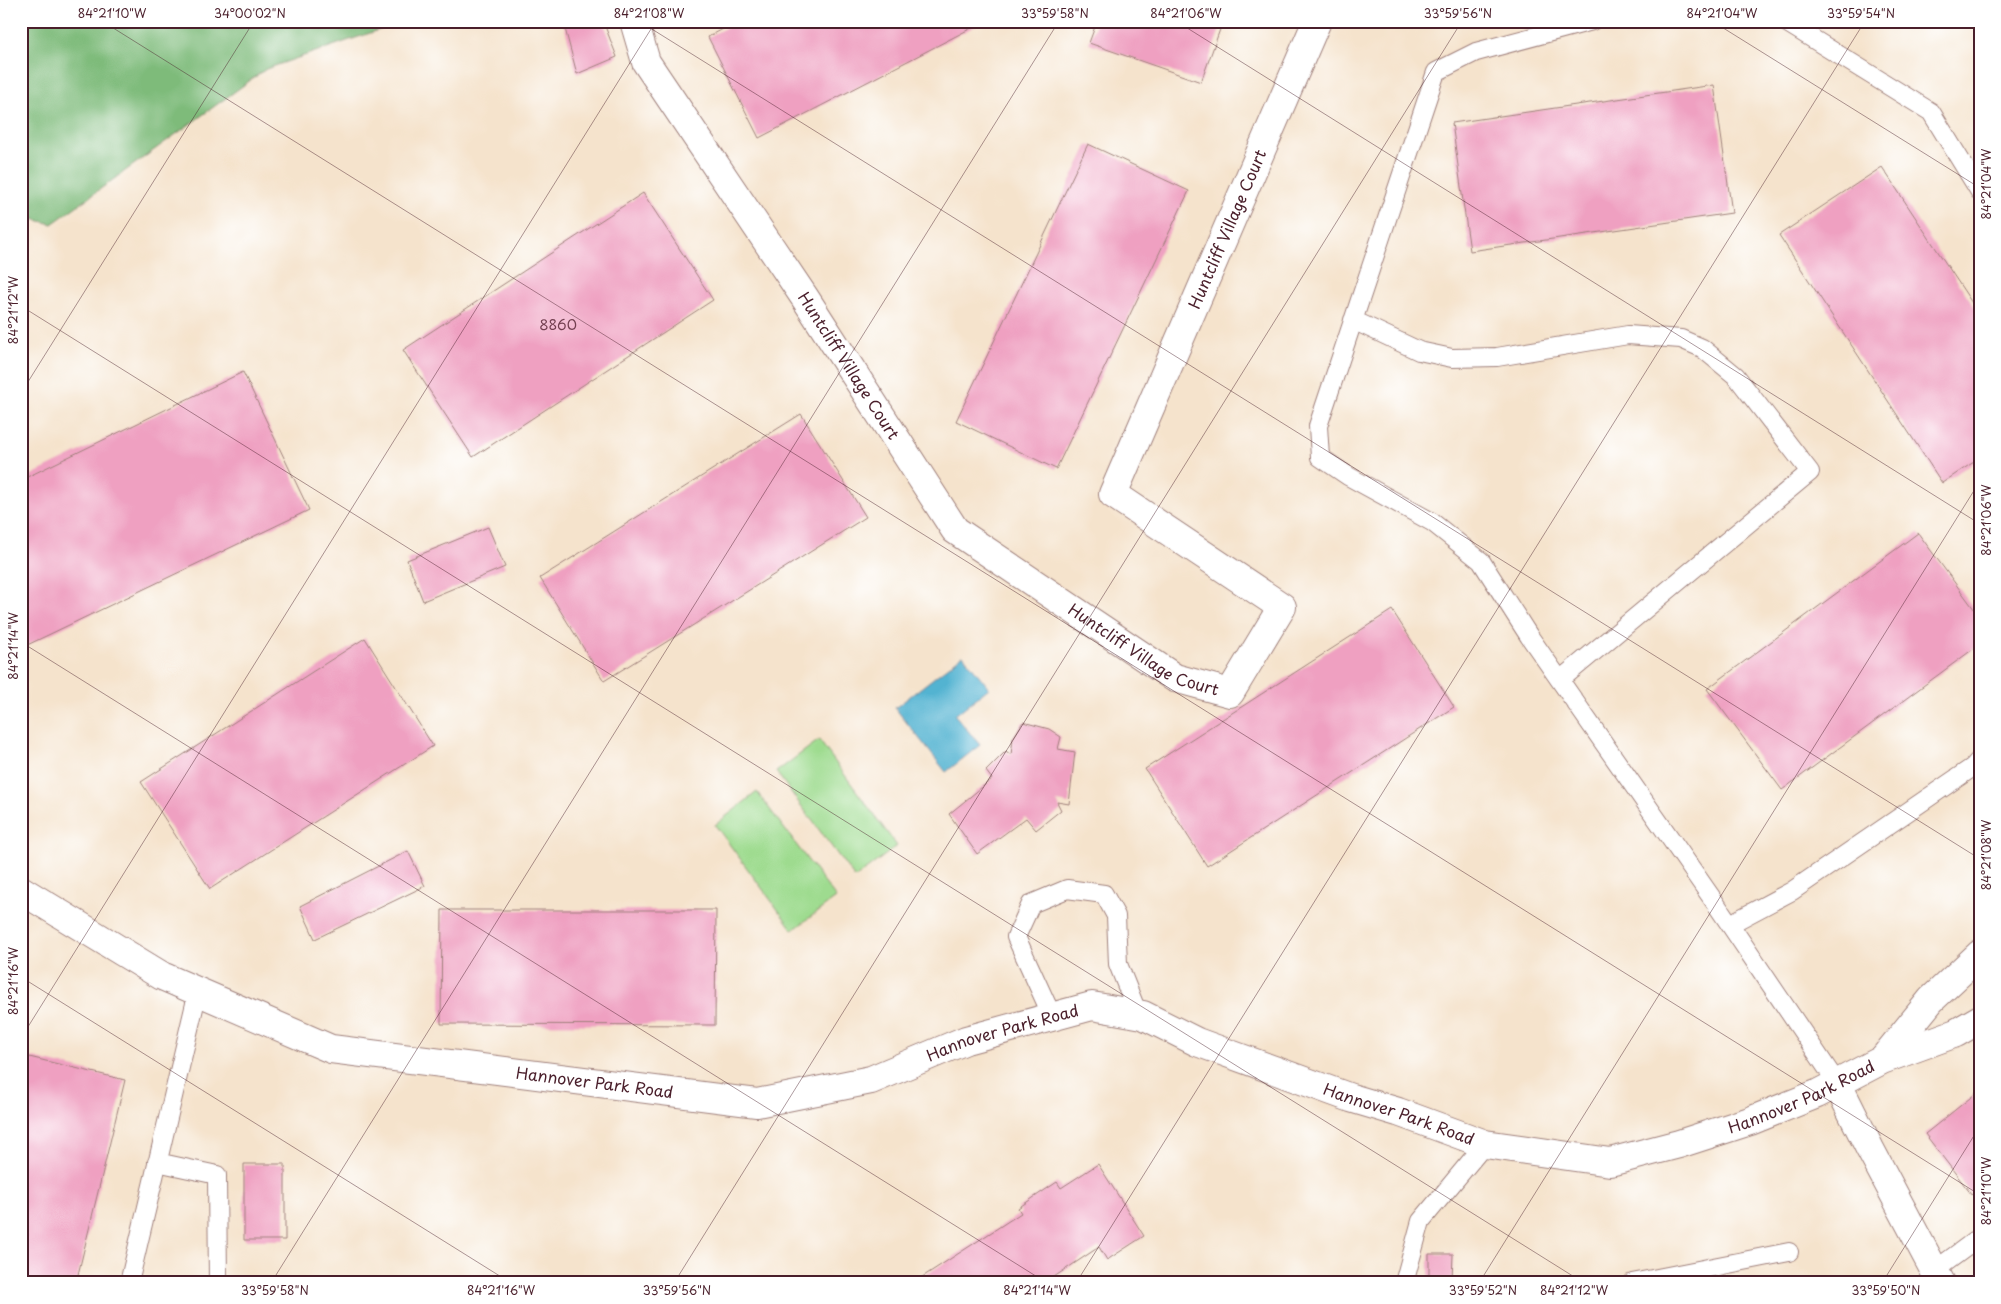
<svg xmlns="http://www.w3.org/2000/svg" width="2001" height="1304" font-family="'Playpen Sans',sans-serif">
	<style>
		.green { fill: #9edb8f; stroke: #747d5d }
		.forest { fill: #7ebb7a; stroke: #646d52 }
		.water { fill: #52b3d1; stroke: #4e697e }
		.building { fill: #efa0c1 }
		.lines { fill: none; stroke-linecap: round; stroke-linejoin: round }
		.service-casing { stroke: #a0817c; stroke-width: 20 }
		.minor-casing { stroke: #a0817c; stroke-width: 30 }
		.service { stroke: #fff; stroke-width: 18 }
		.minor { stroke: #fff; stroke-width: 28 }
		.ticks { fill: none; stroke: #4a1f2b; stroke-width: 1; stroke-opacity: 0.45 }
		.labels { text-anchor: middle; stroke-width: 4; stroke-linejoin: round; paint-order: stroke }
		.number-label { font-size: 14px; fill: #733f50 }
		.street-label { font-size: 16px; fill: #4a1f2b; stroke: #fff }
		.neatline { fill: none; stroke: #4a1f2b; stroke-width: 2 }
		.ticks-label { font-size: 12px; text-anchor: middle; fill: #4a1f2b }
	</style>
	<rect width="100%" height="100%" fill="#fff"/>
	<filter id="ink" filterUnits="userSpaceOnUse"><feTurbulence type="fractalNoise" baseFrequency=".02" numOctaves="2"/><feDisplacementMap in="SourceGraphic" scale="10" xChannelSelector="R" yChannelSelector="G"/><feConvolveMatrix kernelMatrix="1 2 1 2 8 2 1 2 1" color-interpolation-filters="sRGB"/></filter>
	<filter id="wash" filterUnits="userSpaceOnUse"><feTurbulence type="fractalNoise" baseFrequency=".0096" numOctaves="4" result="noise"/><feDisplacementMap in="SourceGraphic" scale="20" xChannelSelector="R" yChannelSelector="G"/><feGaussianBlur stdDeviation="1.12" result="paint"/><feColorMatrix in="noise" values="0 0 0 0 0 0 0 0 0 0 0 0 0 0 0 0 0 1.4 0 .05"/><feComposite in="paint" operator="in"/></filter>
	<g filter="url(#wash)">
		<rect width="100%" height="100%" fill="#f5e3cc"/>
		<path class="green" d="M 819,740 L 897,846 L 855,878 L 776,772 Z
			M 757,792 L 836,898 L 793,930 L 715,825 Z"/>
		<path class="forest" d="M 21,21 L 405,21 L 266,69 L 52,224 L 21,216 Z"/>
		<path class="water" d="M 963,655 L 989,688 L 955,715 L 980,745 L 946,772 L 895,708 Z"/>
		<g id="blocks">
			<path class="building" d="M 563,21 L 603,21 L 617,57 L 577,74 Z
				M 738,21 L 985,21 L 759,138 L 708,37 Z
				M 1097,21 L 1223,21 L 1201,82 L 1089,43 Z
				M 1714,85 L 1732,213 L 1470,251 L 1452,123 Z
				M 1088,144 L 1189,191 L 1056,469 L 956,421 Z
				M 1882,167 L 1980,315 L 1980,458 L 1942,483 L 1779,235 Z
				M 643,193 L 713,300 L 473,457 L 403,350 Z
				M 243,372 L 309,510 L 21,648 L 21,480 Z
				M 801,414 L 866,517 L 604,681 L 540,578 Z
				M 488,527 L 505,567 L 423,601 L 407,560 Z
				M 1918,533 L 1980,617 L 1980,644 L 1782,790 L 1707,689 Z
				M 1392,610 L 1454,707 L 1207,866 L 1145,769 Z
				M 365,638 L 433,746 L 210,889 L 141,782 Z
				M 1023,722 L 1049,729 L 1061,737 L 1058,749 L 1075,752 L 1069,804 L 1057,802 L 1061,810 L 1036,830 L 1026,818 L 977,854 L 949,814 L 992,779 L 986,771 L 1006,751 L 1011,755 L 1013,738 Z
				M 408,851 L 425,886 L 315,939 L 300,906 Z
				M 442,910 L 716,910 L 715,1025 L 441,1024 Z
				M 21,1055 L 125,1080 L 76,1283 L 21,1283 Z
				M 1980,1090 L 1980,1188 L 1972,1195 L 1925,1134 Z
				M 244,1164 L 285,1164 L 285,1240 L 244,1240 Z
				M 1098,1164 L 1144,1236 L 1107,1260 L 1099,1247 L 1045,1283 L 913,1283 L 1021,1213 L 1018,1208 L 1057,1182 L 1061,1188 Z
				M 1429,1254 L 1453,1254 L 1452,1281 L 1429,1279 Z"/>
		</g>
	</g>
	<g filter="url(#ink)">
		<use href="#blocks" fill-opacity="0" stroke="#a0817c" stroke-width="1"/>
		<g class="lines">
			<defs>
				<path id="service" d="M 1592,21 L 1476,52 L 1436,72 L 1318,426 L 1320,457 L 1348,476 L 1432,522 L 1481,561 L 1529,636 L 1714,901 L 1837,1083
					M 1784,21 L 1931,112 L 1980,192
					M 1353,320 L 1419,351 L 1452,358 L 1497,357 L 1628,335 L 1681,339 L 1702,348 L 1736,376 L 1810,472 L 1560,680
					M 1730,924 L 1792,891 L 1973,767 L 1980,759
					M 1052,1016 L 1016,937 L 1031,904 L 1067,889 L 1104,894 L 1116,916 L 1118,964 L 1138,1014
					M 157,1162 L 217,1175 L 218,1283
					M 1934,1271 L 1980,1237
					M 129,1283 L 198,991
					M 1404,1283 L 1421,1221 L 1485,1144
					M 1632,1283 L 1789,1252"/>
				<g id="minor">
					<path id="s1" d="M 634,21 L 646,62 L 805,298 L 955,530 L 1175,678 L 1230,693 L 1282,607 L 1113,494 L 1317,21"/>
					<path id="s2" d="M 21,890 L 162,976 L 331,1049 L 757,1103 L 871,1080 L 966,1040 L 1092,1006 L 1143,1015 L 1197,1042 L 1351,1098 L 1398,1112 L 1485,1144 L 1610,1162 L 1679,1144 L 1750,1121 L 1817,1094 L 1882,1060 L 1956,1033 L 1980,1019"/>
					<path d="M 1883,1059 L 1931,1000 L 1980,954"/>
					<path d="M 1837,1083 L 1870,1149 L 1941,1283"/>
				</g>
			</defs>
			<use href="#service" class="service-casing"/>
			<use href="#minor" class="minor-casing"/>
			<use href="#service" class="service"/>
			<use href="#minor" class="minor"/>
		</g>
	</g>
	<path class="ticks" d="M 102,21 L 1980,1195M 639,21 L 1980,859M 1176,21 L 1980,524M 1712,21 L 1980,188M 21,306 L 1584,1283M 21,393 L 254,21M 21,642 L 1047,1283M 21,977 L 511,1283M 21,1038 L 656,21M 271,1283 L 1059,21M 674,1283 L 1462,21M 1076,1283 L 1865,21M 1479,1283 L 1980,481M 1882,1283 L 1980,1126"/>
	<g class="labels">
		<g class="number-label">
			<text x="558" y="330">8860</text>
		</g>
		<g class="street-label">
			<text dy="6" stroke="none"><textPath href="#s1" startOffset="1518">Huntcliff Village Court</textPath></text>
			<text dy="6" stroke="none"><textPath href="#s1" startOffset="408">Huntcliff Village Court</textPath></text>
			<text dy="6" stroke="none"><textPath href="#s1" startOffset="828">Huntcliff Village Court</textPath></text>
			<text dy="6" stroke="none"><textPath href="#s2" startOffset="1035">Hannover Park Road</textPath></text>
			<text dy="6" stroke="none"><textPath href="#s2" startOffset="615">Hannover Park Road</textPath></text>
			<text dy="6" stroke="none"><textPath href="#s2" startOffset="1875">Hannover Park Road</textPath></text>
			<text dy="6" stroke="none"><textPath href="#s2" startOffset="1455">Hannover Park Road</textPath></text>
		</g>
	</g>
	<rect width="2001" height="1304" fill="none" stroke="#fff" stroke-width="55"/>
	<rect x="28" y="28" width="1946" height="1248" class="neatline"/>
	<g class="ticks-label">
		<text x="112" y="18">84°21'10"W</text>
		<text x="250" y="18">34°00'02"N</text>
		<text x="649" y="18">84°21'08"W</text>
		<text x="1055" y="18">33°59'58"N</text>
		<text x="1186" y="18">84°21'06"W</text>
		<text x="1458" y="18">33°59'56"N</text>
		<text x="1722" y="18">84°21'04"W</text>
		<text x="1861" y="18">33°59'54"N</text>
		<text transform="translate(1987 184) rotate(-90)" y="4">84°21'04"W</text>
		<text transform="translate(14 310) rotate(-90)" y="4">84°21'12"W</text>
		<text transform="translate(1987 520) rotate(-90)" y="4">84°21'06"W</text>
		<text transform="translate(14 646) rotate(-90)" y="4">84°21'14"W</text>
		<text transform="translate(1987 855) rotate(-90)" y="4">84°21'08"W</text>
		<text transform="translate(14 981) rotate(-90)" y="4">84°21'16"W</text>
		<text transform="translate(1987 1191) rotate(-90)" y="4">84°21'10"W</text>
		<text x="275" y="1295">33°59'58"N</text>
		<text x="501" y="1295">84°21'16"W</text>
		<text x="677" y="1295">33°59'56"N</text>
		<text x="1037" y="1295">84°21'14"W</text>
		<text x="1483" y="1295">33°59'52"N</text>
		<text x="1574" y="1295">84°21'12"W</text>
		<text x="1886" y="1295">33°59'50"N</text>
	</g>
</svg>
